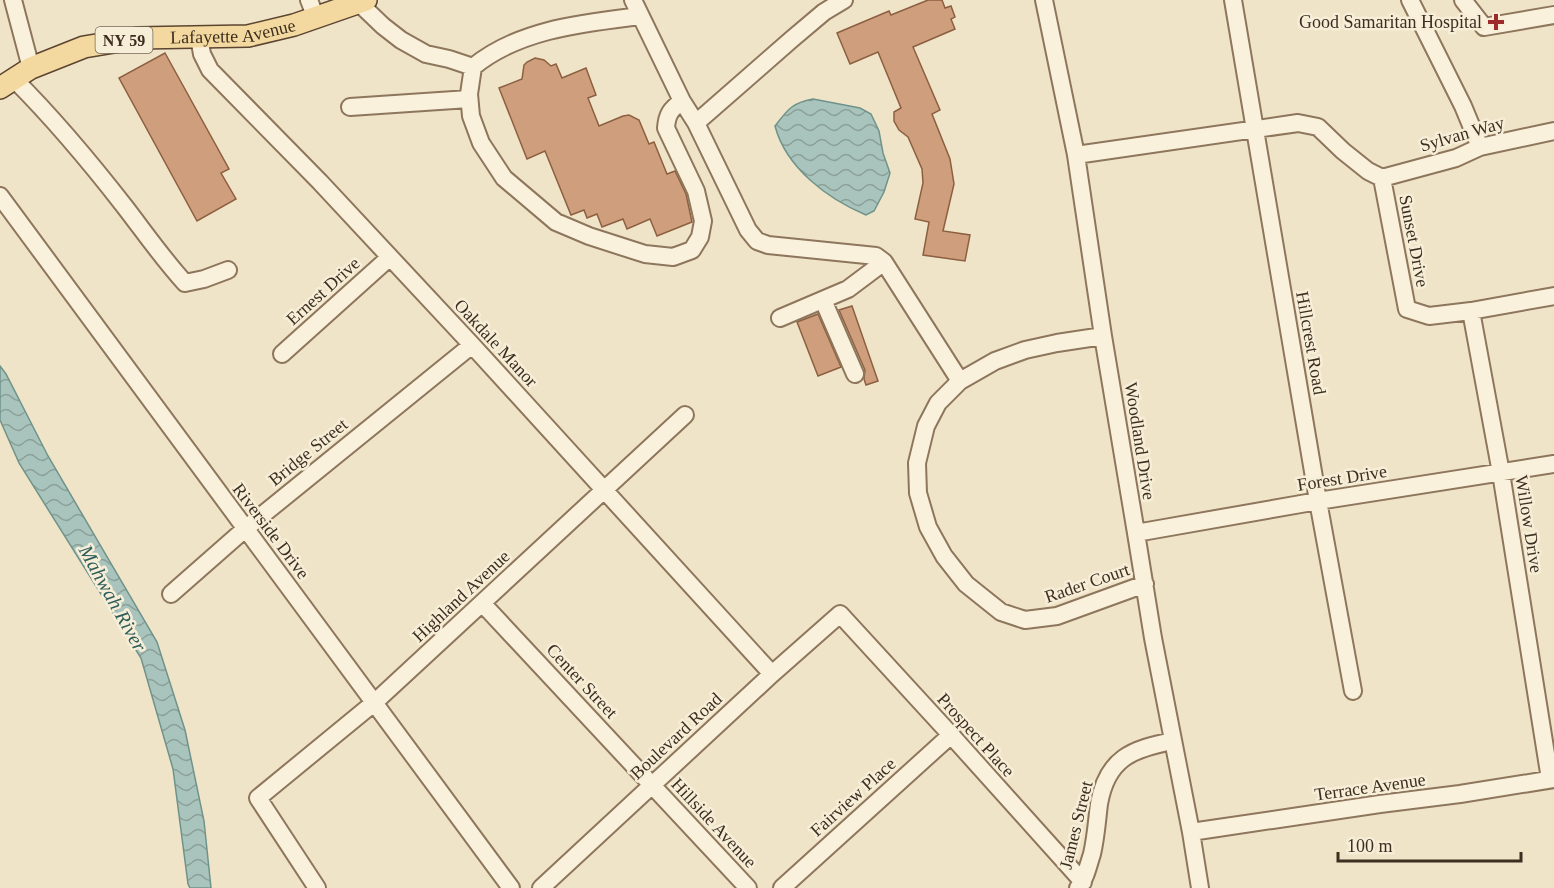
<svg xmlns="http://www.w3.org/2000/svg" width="1554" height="888" font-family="'Times New Roman',serif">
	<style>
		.water { fill: url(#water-waves); stroke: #6f938a; stroke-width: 1.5 }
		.building { fill: #cf9f7d; stroke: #8d5f41; stroke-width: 1.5 }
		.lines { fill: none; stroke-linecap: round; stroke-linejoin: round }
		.minor-casing { stroke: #8d765c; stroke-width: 20 }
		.major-casing { stroke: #5b4430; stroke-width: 24 }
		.minor { stroke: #faf1dc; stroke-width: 16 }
		.major { stroke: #f3d9a0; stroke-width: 21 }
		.poi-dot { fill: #9e2a2b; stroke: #f7eed8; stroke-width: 2 }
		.labels { text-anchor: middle; stroke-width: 5; stroke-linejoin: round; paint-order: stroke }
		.shield { fill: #f7eed8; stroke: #756857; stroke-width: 1.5 }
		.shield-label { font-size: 16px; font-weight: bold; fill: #3d2e20 }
		.poi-label { font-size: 18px; fill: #3d2e20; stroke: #f7eed8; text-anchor: end }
		.street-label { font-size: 18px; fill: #3d2e20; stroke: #f7eed8 }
		.water-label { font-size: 20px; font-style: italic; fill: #2f5d5a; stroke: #f7eed8 }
	</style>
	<defs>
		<pattern id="water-waves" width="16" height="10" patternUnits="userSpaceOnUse" patternTransform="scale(1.5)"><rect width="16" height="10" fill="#a9c4bc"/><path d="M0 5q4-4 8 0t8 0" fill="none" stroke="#8ba098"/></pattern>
	</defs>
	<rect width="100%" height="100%" fill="#f0e4c8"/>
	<path class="water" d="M 813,99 L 860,108 L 871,114 L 879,131 L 883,153 L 890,173 L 884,192 L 874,211 L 866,215 C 828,199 786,168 775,126 C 788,109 792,103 813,99 Z
		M 0,366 L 6,374 L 48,456 L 157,642 L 185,730 L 204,821 L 211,888 L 190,888 L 188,884 L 173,769 L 141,658 L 19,463 L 0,420 Z"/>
	<path class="building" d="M 928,0 L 942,0 L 945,8 L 951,6 L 955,17 L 951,19 L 955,29 L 913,47 L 940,110 L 932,114 L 950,159 L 954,184 L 943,231 L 970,235 L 965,261 L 923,255 L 929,222 L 915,219 L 923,183 L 922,169 L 908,137 L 899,130 L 894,121 L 894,112 L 901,108 L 878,52 L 850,64 L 837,33 L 889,11 L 891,15 Z
		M 165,53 L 229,169 L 221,173 L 236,199 L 197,221 L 119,78 Z
		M 535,58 L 544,60 L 551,66 L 556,64 L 562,78 L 586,68 L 596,95 L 588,98 L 599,126 L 623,116 L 629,115 L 639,120 L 649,144 L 654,142 L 667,174 L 675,171 L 686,194 L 692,222 L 657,236 L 650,219 L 627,229 L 623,219 L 602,227 L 597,214 L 587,218 L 584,210 L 571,215 L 545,151 L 527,159 L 499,88 L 522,79 L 524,65 L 527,62 Z
		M 852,306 L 878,381 L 866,385 L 864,379 L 865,370 L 839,310 Z
		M 818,314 L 841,367 L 818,376 L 797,322 Z"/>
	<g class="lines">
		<defs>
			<path id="minor" d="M 13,0 L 31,68
				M 309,0 L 316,18
				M 633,0 L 682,101 L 696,123 L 748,230 L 757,241 L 768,245 L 876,256 L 884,262 L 960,381
				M 1044,0 L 1076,155 L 1103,336 L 1136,533 L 1153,638 L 1191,832 L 1200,888
				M 1233,0 L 1318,501 L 1353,691
				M 1410,0 L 1463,106 L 1480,147
				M 1463,0 L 1484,27 L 1554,15
				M 359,3 L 383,26 L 401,40 L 426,54 L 449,59 L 473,67 C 519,29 584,23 640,16
				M 199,37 L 202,54 L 210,70 L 320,182 L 472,345 L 772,674
				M 473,67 L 469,94 L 471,116 L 481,143 L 504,178 L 556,222 L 589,236 L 645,254 L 673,257 L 692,250 L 700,237 L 703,221 L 696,191 L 666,128 C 667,114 671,109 682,101
				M 14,79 C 54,119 90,162 125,207 C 145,233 163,259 185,283 L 204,279 L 228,270
				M 350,107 L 469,99
				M 696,123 L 792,39 L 824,12 L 844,0
				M 1076,155 L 1298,123 L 1318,127 L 1343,151 L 1368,171 L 1382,178
				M 1382,178 L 1407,309 L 1429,316 L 1471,311 L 1554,296
				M 1382,178 L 1456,158 L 1480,147 L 1554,131
				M 0,196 L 511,888
				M 823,300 L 855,374
				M 1471,311 L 1501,473 L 1550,779
				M 780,318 L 848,289 L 884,262
				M 1103,336 L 1057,343 L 1025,350 L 995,361 L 960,381 L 938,403 L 926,426 L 917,463 L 918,493 L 928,527 L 944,556 L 966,584 L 1001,612 L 1025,620 L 1057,616 L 1145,584
				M 282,354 L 390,257
				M 1136,533 L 1318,501 L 1554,464
				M 171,594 L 245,529 L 472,345
				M 482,603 L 748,888
				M 1191,832 L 1380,804 L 1460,794 L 1554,779
				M 317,888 L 258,798 L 375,702 L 685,415
				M 541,888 L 772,674 L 840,614 L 951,735 L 1083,882
				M 782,888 L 951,735
				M 1078,888 C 1086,878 1088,866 1092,854 C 1096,837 1097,820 1099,804 C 1107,758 1132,749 1173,741"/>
			<g id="major">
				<path id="s1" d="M 0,88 L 31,68 L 84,47 L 138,38 L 248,36 L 294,25 L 366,0"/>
			</g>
		</defs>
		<use href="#minor" class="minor-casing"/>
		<use href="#major" class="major-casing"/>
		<use href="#minor" class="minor"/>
		<use href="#major" class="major"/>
	</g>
	<path class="poi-dot" d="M1493 13h6v6h6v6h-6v6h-6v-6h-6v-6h6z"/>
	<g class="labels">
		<rect class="shield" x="95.5" y="27" width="57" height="26" rx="4.5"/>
		<g class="shield-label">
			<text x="124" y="46">NY 59</text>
		</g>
		<g class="poi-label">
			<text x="1482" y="28">Good Samaritan Hospital</text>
		</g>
		<g class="street-label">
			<text dy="6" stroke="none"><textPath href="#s1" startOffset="244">Lafayette Avenue</textPath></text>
			<text transform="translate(1462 134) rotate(-16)" y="6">Sylvan Way</text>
			<text transform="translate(1414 241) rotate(79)" y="6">Sunset Drive</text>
			<text transform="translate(323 291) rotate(-42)" y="6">Ernest Drive</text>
			<text transform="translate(496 343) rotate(47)" y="6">Oakdale Manor</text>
			<text transform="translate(1311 343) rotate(80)" y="6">Hillcrest Road</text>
			<text transform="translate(1140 441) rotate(81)" y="6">Woodland Drive</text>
			<text transform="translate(308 452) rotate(-39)" y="6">Bridge Street</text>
			<text transform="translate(1342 478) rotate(-9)" y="6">Forest Drive</text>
			<text transform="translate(1529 524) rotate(81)" y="6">Willow Drive</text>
			<text transform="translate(271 531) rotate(53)" y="6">Riverside Drive</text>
			<text transform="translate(1087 583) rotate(-19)" y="6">Rader Court</text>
			<text transform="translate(461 596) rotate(-43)" y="6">Highland Avenue</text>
			<text transform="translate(582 681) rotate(47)" y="6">Center Street</text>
			<text transform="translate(976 735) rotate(48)" y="6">Prospect Place</text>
			<text transform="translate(676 736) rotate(-43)" y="6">Boulevard Road</text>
			<text transform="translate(1370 787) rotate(-8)" y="6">Terrace Avenue</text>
			<text transform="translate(853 797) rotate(-42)" y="6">Fairview Place</text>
			<text transform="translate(714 823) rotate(47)" y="6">Hillside Avenue</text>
			<text transform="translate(1076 825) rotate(-76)" y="6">James Street</text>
		</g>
		<g class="water-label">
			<text transform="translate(113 598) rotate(61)" y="7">Mahwah River</text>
		</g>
	</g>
	<path d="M1338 852v9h183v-9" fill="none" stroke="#3d2e20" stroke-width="3"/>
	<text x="1347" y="852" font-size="18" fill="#3d2e20" stroke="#f7eed8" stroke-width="4.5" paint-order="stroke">100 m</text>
</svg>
